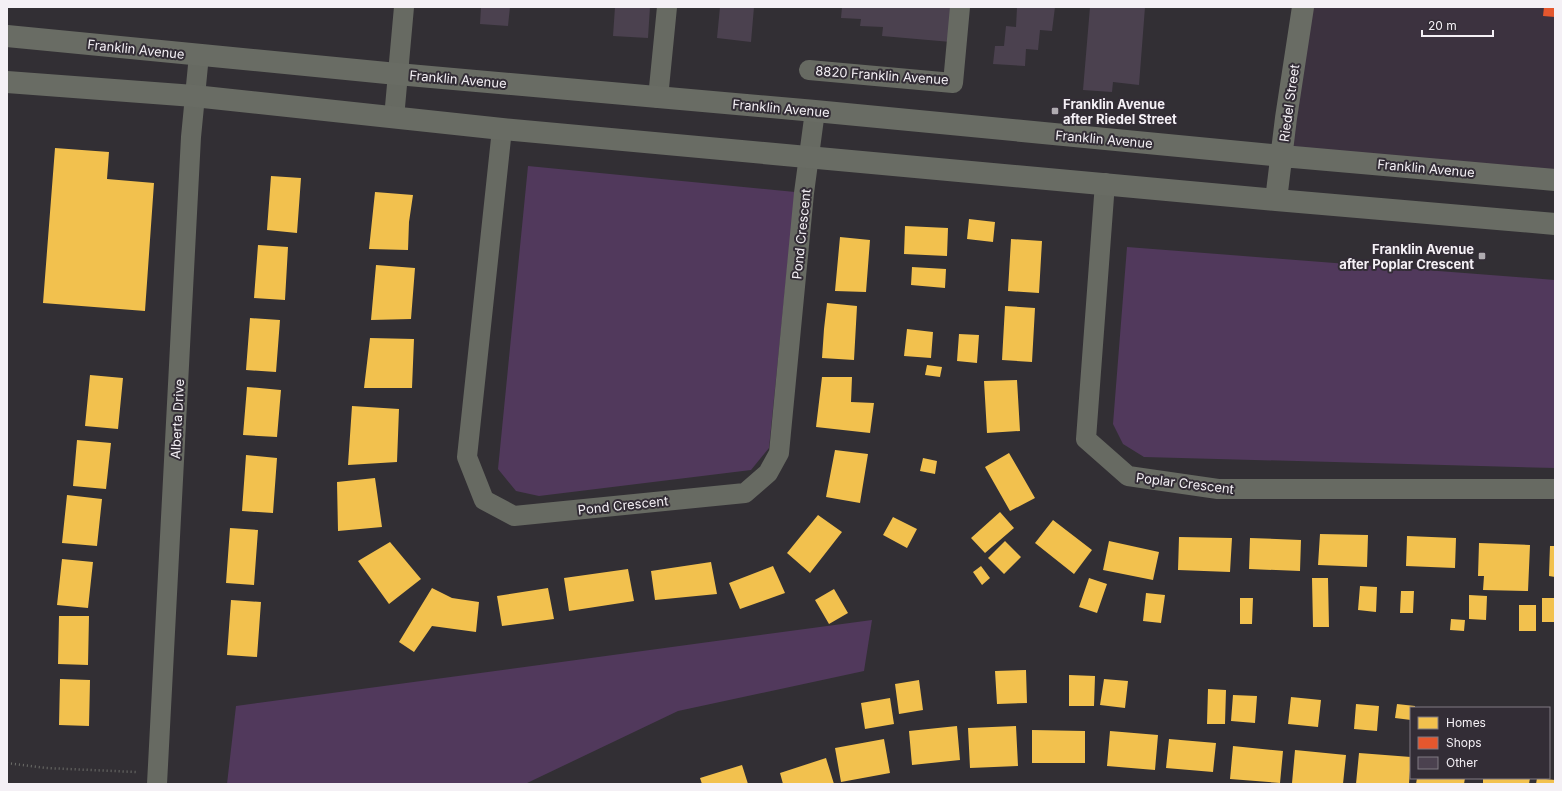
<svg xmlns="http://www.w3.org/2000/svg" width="1562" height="791" font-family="Inter,sans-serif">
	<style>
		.built { fill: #3c323f }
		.green { fill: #51395c }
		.homes { fill: #f2c14e }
		.shops { fill: #e4572e }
		.building { fill: #4b414f }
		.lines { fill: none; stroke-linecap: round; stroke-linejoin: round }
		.path { stroke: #6c6d69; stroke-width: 2.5; stroke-dasharray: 1 3; stroke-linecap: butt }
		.street { stroke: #676a62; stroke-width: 20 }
		.secondary { stroke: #696c64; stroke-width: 22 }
		.poi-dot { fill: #b0acb1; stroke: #332d36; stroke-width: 1.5 }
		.labels { text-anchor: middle; stroke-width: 4; stroke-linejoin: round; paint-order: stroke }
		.street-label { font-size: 13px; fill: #f4f0f5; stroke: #332d36 }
		.poi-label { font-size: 13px; font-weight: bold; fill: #f4f0f5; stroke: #332d36; text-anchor: start }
	</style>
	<rect width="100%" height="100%" fill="#322f34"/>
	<path class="built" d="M 1303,7 L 1555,7 L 1555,180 L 1282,156 Z"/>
	<path class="green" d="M 528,166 L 795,192 L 769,448 L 751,470 L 539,496 L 516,491 L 498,469 Z
		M 1127,247 L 1555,280 L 1555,468 L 1144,457 L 1123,444 L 1113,424 Z
		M 872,620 L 864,671 L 678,711 L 525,784 L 227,784 L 236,706 Z"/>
	<path class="homes" d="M 55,148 L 109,152 L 107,179 L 154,183 L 145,311 L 43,303 Z
		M 271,176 L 301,178 L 297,233 L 267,230 Z
		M 375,192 L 413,195 L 409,222 L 408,250 L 369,249 Z
		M 969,219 L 995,222 L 993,242 L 967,239 Z
		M 905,226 L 948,228 L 947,256 L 904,254 Z
		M 840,237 L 870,240 L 866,292 L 835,291 Z
		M 1011,239 L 1042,241 L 1039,293 L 1008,291 Z
		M 258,245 L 288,247 L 285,300 L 254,298 Z
		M 376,265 L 415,268 L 411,319 L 371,320 Z
		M 912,267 L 946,269 L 945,288 L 911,285 Z
		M 827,303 L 857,306 L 854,360 L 822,358 L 824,329 Z
		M 1005,306 L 1035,308 L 1032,362 L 1002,360 Z
		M 250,318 L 280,320 L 276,372 L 246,370 Z
		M 907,329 L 933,332 L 931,358 L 904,356 Z
		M 959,334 L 979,335 L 977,363 L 957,361 Z
		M 370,338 L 414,339 L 412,388 L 364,388 Z
		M 927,365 L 942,367 L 940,377 L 925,375 Z
		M 90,375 L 123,378 L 118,429 L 85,426 Z
		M 822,377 L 852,377 L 851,402 L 874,403 L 870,433 L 816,427 Z
		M 1017,380 L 1020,431 L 987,433 L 984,381 Z
		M 247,387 L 281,390 L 277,437 L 243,435 Z
		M 352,406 L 399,409 L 397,462 L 348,465 Z
		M 77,440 L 111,443 L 106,489 L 73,486 Z
		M 835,450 L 868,454 L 860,503 L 826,497 Z
		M 1009,453 L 1035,498 L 1010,511 L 985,467 Z
		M 246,455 L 277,458 L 273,513 L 242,511 Z
		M 923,458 L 937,461 L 935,474 L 920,471 Z
		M 375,478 L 382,527 L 338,531 L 337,482 Z
		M 67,495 L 102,499 L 97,546 L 62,543 Z
		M 1000,512 L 1014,528 L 985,553 L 971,538 Z
		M 818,515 L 842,532 L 810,573 L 787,553 Z
		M 893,517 L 917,529 L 907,548 L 883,535 Z
		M 1053,520 L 1092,550 L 1074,574 L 1035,543 Z
		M 230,528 L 258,530 L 254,585 L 226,583 Z
		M 1320,534 L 1368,535 L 1367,567 L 1318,565 Z
		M 1407,536 L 1456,538 L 1455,568 L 1406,566 Z
		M 1179,537 L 1232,538 L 1230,572 L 1178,570 Z
		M 1250,538 L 1301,540 L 1300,571 L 1249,569 Z
		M 1005,541 L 1021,557 L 1004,574 L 988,558 Z
		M 1109,541 L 1159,552 L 1153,580 L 1103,570 Z
		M 390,542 L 421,579 L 389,604 L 358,561 Z
		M 1479,543 L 1530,545 L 1528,591 L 1483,590 L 1484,576 L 1478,576 Z
		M 1550,546 L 1555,546 L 1555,577 L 1549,576 Z
		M 62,559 L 93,562 L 88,608 L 57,605 Z
		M 711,562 L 717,594 L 655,600 L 651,571 Z
		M 773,566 L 785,593 L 740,609 L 729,583 Z
		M 981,566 L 990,578 L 982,585 L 973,572 Z
		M 628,569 L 634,601 L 569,611 L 564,578 Z
		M 1089,578 L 1107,584 L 1097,613 L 1079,607 Z
		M 1312,578 L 1328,578 L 1329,627 L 1313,627 Z
		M 1360,586 L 1377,587 L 1376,612 L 1358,610 Z
		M 432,588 L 452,598 L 479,602 L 476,632 L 432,626 L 414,652 L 399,642 Z
		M 548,588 L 554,619 L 502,626 L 497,596 Z
		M 834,589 L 848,613 L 829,624 L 815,600 Z
		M 1401,591 L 1414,591 L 1413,613 L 1400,613 Z
		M 1146,593 L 1165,595 L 1161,623 L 1143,621 Z
		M 1469,595 L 1487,596 L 1486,620 L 1469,619 Z
		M 1240,598 L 1253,598 L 1252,624 L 1240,624 Z
		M 1542,598 L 1555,598 L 1555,622 L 1542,622 Z
		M 231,600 L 261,602 L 257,657 L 227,655 Z
		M 1519,605 L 1536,605 L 1536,631 L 1519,631 Z
		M 59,616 L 89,616 L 88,665 L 58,664 Z
		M 1451,619 L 1465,620 L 1464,631 L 1450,630 Z
		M 1026,670 L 1027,703 L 997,704 L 995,671 Z
		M 1069,675 L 1095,676 L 1094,706 L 1069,706 Z
		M 60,679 L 90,680 L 89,726 L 59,725 Z
		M 1104,679 L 1128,681 L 1125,708 L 1100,705 Z
		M 919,680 L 923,710 L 899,714 L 895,684 Z
		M 1208,689 L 1226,690 L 1225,724 L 1207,724 Z
		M 1233,695 L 1257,696 L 1255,723 L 1231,721 Z
		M 1291,697 L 1321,700 L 1318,727 L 1288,724 Z
		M 890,698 L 894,724 L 865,729 L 861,703 Z
		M 1356,704 L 1379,706 L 1377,731 L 1354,729 Z
		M 1397,704 L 1415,706 L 1415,708 L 1411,708 L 1411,720 L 1395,718 Z
		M 957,726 L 960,760 L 912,765 L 909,731 Z
		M 1016,726 L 1018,766 L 970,768 L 968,728 Z
		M 1032,730 L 1085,731 L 1085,763 L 1032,763 Z
		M 1110,731 L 1158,735 L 1155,770 L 1107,766 Z
		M 884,739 L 890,773 L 841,782 L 835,748 Z
		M 1169,739 L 1216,743 L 1213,772 L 1166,768 Z
		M 1233,746 L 1283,751 L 1280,783 L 1230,779 Z
		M 1295,750 L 1346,755 L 1343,784 L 1292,783 Z
		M 1359,753 L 1411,757 L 1409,784 L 1356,784 Z
		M 826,758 L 834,784 L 783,784 L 780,773 Z
		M 742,765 L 748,784 L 702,784 L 700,778 Z
		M 1417,778 L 1465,778 L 1464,784 L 1416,784 Z
		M 1483,778 L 1530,778 L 1529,784 L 1483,784 Z
		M 1537,778 L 1555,780 L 1555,784 L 1536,784 Z"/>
	<path class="shops" d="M 1544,7 L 1555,7 L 1555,17 L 1543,16 Z"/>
	<path class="building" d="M 481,7 L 510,7 L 508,26 L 480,24 Z
		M 615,7 L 650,7 L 648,38 L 613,36 Z
		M 720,7 L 754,7 L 751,42 L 717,38 Z
		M 842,7 L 954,7 L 951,42 L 882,36 L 883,27 L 860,26 L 861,19 L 841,18 Z
		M 1017,7 L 1055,7 L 1052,31 L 1040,30 L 1038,50 L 1026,49 L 1025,66 L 993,64 L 995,46 L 1004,46 L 1006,26 L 1016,27 Z
		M 1090,7 L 1145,7 L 1139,85 L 1113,82 L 1112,92 L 1083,90 Z"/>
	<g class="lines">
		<path class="path" d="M 7,763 L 46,768 L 136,772"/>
		<path class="street" d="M 809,70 L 953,83 L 960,7
			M 658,98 L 667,7
			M 394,118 L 404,7
			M 502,129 L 467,457 L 484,500 L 514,516 L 745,493 L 768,473 L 779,453 L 804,193 L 815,111
			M 1105,183 L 1086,439 L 1128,476 L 1218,489 L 1555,489
			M 157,784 L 191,137 L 199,55"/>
		<path class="secondary" d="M 7,36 L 397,74 L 815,111 L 1282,156 L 1555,180
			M 7,82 L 194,96 L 502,129 L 1276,200 L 1555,224
			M 1276,200 L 1286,118 L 1303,7"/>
	</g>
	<g class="poi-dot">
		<rect x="1051" y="107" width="8" height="8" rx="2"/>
		<rect x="1478" y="252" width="8" height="8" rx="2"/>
	</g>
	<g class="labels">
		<g class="street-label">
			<text transform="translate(136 49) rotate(6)" y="5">Franklin Avenue</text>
			<text transform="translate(882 75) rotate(4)" y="5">8820 Franklin Avenue</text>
			<text transform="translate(458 79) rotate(5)" y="5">Franklin Avenue</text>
			<text transform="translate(1289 103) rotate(-82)" y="5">Riedel Street</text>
			<text transform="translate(781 108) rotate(5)" y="5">Franklin Avenue</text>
			<text transform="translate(1104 139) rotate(5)" y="5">Franklin Avenue</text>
			<text transform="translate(1426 168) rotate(5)" y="5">Franklin Avenue</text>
			<text transform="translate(801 234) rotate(-84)" y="5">Pond Crescent</text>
			<text transform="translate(177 419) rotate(-87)" y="5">Alberta Drive</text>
			<text transform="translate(1185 483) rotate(7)" y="5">Poplar Crescent</text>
			<text transform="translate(623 505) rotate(-6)" y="5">Pond Crescent</text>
		</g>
		<g class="poi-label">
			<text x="1063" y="109">Franklin Avenue<tspan x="1063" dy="15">after Riedel Street</tspan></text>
			<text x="1474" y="254" text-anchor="end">Franklin Avenue<tspan x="1474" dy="15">after Poplar Crescent</tspan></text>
		</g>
	</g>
	<rect width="1562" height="791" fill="none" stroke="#f4f0f5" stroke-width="16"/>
	<rect x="1410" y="707" width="140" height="72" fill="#332d36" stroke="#807b82"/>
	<rect x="1418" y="717" width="20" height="12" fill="#f2c14e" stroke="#807b82"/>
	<text x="1446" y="727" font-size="12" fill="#f4f0f5">Homes</text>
	<rect x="1418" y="737" width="20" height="12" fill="#e4572e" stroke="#807b82"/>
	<text x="1446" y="747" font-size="12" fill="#f4f0f5">Shops</text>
	<rect x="1418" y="757" width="20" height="12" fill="#4b414f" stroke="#807b82"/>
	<text x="1446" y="767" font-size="12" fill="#f4f0f5">Other</text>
	<path d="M1422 30v6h71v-6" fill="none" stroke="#f4f0f5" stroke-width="2"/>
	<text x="1428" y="30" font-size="12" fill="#f4f0f5" stroke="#332d36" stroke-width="3" paint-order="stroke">20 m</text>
</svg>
